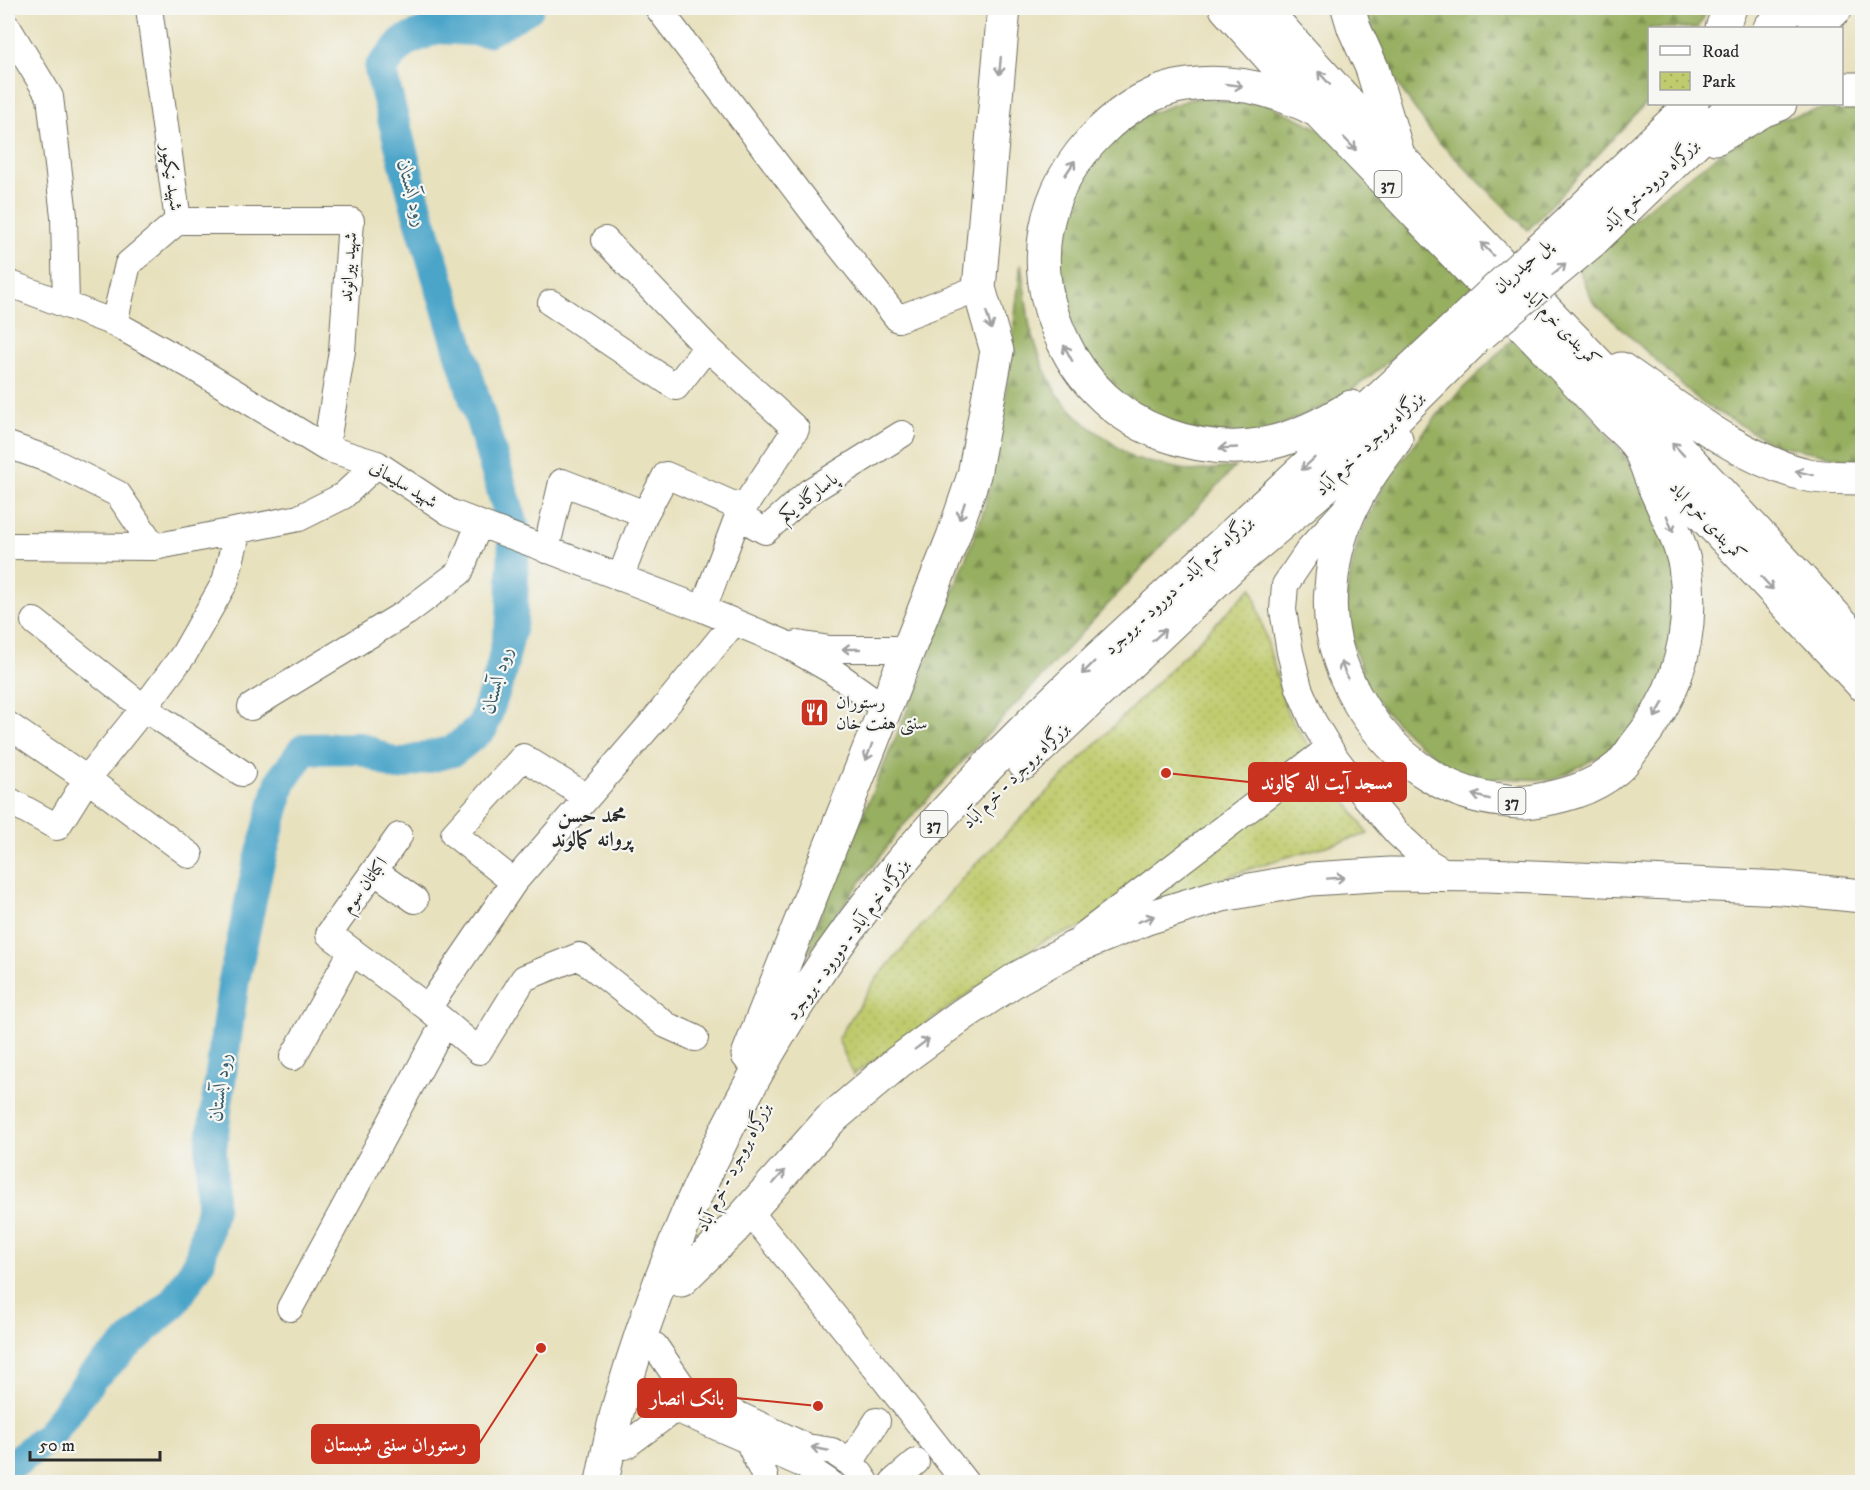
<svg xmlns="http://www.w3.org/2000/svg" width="1870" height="1490" font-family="'IM FELL DW Pica',Amiri,serif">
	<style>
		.forest { fill: url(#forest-firs); stroke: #616d46; stroke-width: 1.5 }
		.park { fill: url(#park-dots); stroke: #757b4c; stroke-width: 1.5 }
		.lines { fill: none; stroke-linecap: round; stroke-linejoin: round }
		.river { stroke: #4ca5c9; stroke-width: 32 }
		.minor-casing { stroke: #6d6b5e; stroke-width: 28 }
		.highway-casing { stroke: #6d6b5e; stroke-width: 35 }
		.minor { stroke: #fff; stroke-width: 26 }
		.highway { stroke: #fff; stroke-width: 33 }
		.highway-bridge-casing { stroke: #6d6b5e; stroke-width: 35; stroke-linecap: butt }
		.highway-bridge { stroke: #fff; stroke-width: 33 }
		.oneway { stroke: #a0a0a0 }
		.labels { text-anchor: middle; stroke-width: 4.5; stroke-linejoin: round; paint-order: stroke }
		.shield { fill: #f6f6f2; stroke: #686867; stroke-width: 1.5 }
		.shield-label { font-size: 16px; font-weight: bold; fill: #2b2b2b }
		.street-label { font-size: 18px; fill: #2b2b2b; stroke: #f6f6f2 }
		.poi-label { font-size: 18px; fill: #2b2b2b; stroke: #f6f6f2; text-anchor: start }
		.water-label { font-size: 20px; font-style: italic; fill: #385c6a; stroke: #f6f6f2 }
		.quarter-label { font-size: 21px; font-weight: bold; fill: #2b2b2b; stroke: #f6f6f2 }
		.leader { fill: none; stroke: #c8321e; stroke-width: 2 }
		.callout-dot { fill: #c8321e; stroke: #f6f6f2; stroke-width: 2 }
		.callout { fill: #c8321e; stroke: #c8321e; stroke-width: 2 }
		.callout-label { font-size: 20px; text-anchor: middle; font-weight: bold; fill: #fff }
	</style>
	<defs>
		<pattern id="forest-firs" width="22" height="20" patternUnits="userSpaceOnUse" patternTransform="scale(1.5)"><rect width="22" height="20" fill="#97af60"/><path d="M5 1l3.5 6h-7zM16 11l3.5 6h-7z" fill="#7b8f4f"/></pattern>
		<pattern id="park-dots" width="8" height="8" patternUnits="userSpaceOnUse" patternTransform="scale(1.5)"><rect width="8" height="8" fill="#bfcb6d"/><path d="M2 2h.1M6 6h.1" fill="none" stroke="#a4ae5f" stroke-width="1.8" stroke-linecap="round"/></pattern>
	</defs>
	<rect width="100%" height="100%" fill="#f6f6f2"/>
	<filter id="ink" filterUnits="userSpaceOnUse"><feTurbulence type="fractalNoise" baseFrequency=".0167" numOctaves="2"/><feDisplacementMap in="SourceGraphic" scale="12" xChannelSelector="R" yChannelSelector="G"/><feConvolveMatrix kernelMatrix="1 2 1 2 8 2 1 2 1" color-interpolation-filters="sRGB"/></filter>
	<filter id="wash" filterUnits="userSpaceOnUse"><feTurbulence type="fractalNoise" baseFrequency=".008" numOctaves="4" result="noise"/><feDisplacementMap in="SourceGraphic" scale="24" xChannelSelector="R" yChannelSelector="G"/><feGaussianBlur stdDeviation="1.35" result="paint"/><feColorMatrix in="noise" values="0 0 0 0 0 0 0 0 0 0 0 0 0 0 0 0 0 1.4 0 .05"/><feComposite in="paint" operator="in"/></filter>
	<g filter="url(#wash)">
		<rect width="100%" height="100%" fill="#e8e1be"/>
		<path class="forest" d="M 1364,8 L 1706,8 L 1704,17 L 1698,28 L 1650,28 L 1649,100 L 1528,230 L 1435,138 L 1386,67 L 1366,22 Z
			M 1193,98 L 1269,104 L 1328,133 L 1477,283 L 1438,323 L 1339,400 L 1256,435 L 1191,431 L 1126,401 L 1096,371 L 1062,312 L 1055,255 L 1075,186 L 1123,123 Z
			M 1849,103 L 1862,105 L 1862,462 L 1773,444 L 1703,404 L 1593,302 L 1578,267 L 1657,200 L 1714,158 L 1770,121 Z
			M 1021,264 L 1030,328 L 1044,369 L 1058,396 L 1082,421 L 1134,459 L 1191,471 L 1235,467 L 901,828 L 800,963 L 917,687 L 984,510 L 1003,417 Z
			M 1515,337 L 1577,398 L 1644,479 L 1677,561 L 1678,639 L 1655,699 L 1623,745 L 1553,780 L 1464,777 L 1416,742 L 1390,716 L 1367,689 L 1347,625 L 1347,590 L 1358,539 L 1387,479 L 1443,408 Z"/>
		<path class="park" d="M 1252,587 L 1287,713 L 1368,834 L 1270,862 L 1045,940 L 853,1075 L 838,1038 L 877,978 L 967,873 Z"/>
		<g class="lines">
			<path class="river" d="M 8,1468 L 49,1436 L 93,1376 L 174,1302 L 199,1263 L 212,1209 L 211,1148 L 233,985 L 257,871 L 281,781 L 304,749 L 360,748 L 397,765 L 453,751 L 482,728 L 500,675 L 512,620 L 514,529 L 417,209 L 380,69 L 403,42 L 437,28 L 488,31 L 528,8"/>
		</g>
	</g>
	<g filter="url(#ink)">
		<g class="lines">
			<defs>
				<path id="minor" d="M 658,8 L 816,216 L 898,319 L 979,288
					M 8,28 L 50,97 L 64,216 L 66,305
					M 178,221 L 351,221 L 342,351 L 326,448
					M 605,240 L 707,347 L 796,429 L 738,516
					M 8,283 L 114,323 L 193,367 L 326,448 L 377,464 L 449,512 L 703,609 L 782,642 L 831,670 L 886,709
					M 551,303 L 676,387 L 707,347
					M 114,323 L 128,264 L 178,221 L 149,8
					M 8,445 L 50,460 L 118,494 L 154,547
					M 1349,505 L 1310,548 L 1285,585 L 1283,610 L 1290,652 L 1299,688 L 1313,721 L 1334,756 L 1363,794 L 1397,833 L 1428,862 L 1450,875
					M 8,546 L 154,547 L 299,518 L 343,496 L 377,464
					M 546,550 L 562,482 L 645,514 L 666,475 L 741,508
					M 620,578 L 645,514
					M 703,609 L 738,516 L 765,531 L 809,492 L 902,434
					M 34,621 L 144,708 L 242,773
					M 797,644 L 830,649 L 910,649
					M 251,707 L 407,612 L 460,572 L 479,524
					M 8,725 L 87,779 L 190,855
					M 8,800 L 57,827 L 87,779 L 144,708 L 184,654 L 225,582 L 238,530
					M 399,836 L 329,934 L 428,1008 L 479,1051 L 524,978 L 579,956 L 666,1025 L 695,1038
					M 374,871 L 415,900
					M 514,882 L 454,834 L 523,757 L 587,797
					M 1084,935 L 1329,748
					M 428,1008 L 514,882 L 655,719 L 734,622
					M 293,1057 L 352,951
					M 749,1211 L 852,1338 L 965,1482
					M 290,1308 L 445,1022
					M 655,1346 L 685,1390 L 807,1447 L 832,1451 L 850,1463 L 860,1473 L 866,1482
					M 747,1439 L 765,1477 L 763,1482
					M 625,1446 L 668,1414 L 678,1410 L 802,1464 L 829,1482
					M 850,1463 L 877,1421
					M 893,1482 L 916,1462"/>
				<path id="highway" d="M 1226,8 L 1318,111 L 1569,373
					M 1263,8 C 1361,120 1466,227 1570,335 C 1669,437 1765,541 1862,645
					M 1348,8 L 1354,28 L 1372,68 L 1397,151
					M 1722,28 L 1730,8
					M 1770,28 L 1791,8
					M 1815,28 L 1836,8
					M 1842,89 L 1862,89
					M 1318,111 C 1278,90 1234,79 1187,85 C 1155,89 1124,108 1101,131 C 1041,189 1027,266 1063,341 C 1082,383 1119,418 1163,434 C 1235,460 1288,446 1351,407
					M 1716,138 L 1764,110 L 1780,104
					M 1570,221 L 1692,104
					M 1591,242 L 1735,104
					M 1621,369 C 1676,406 1742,461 1808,475 C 1825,479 1845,477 1862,478
					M 1396,439 C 1382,458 1367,476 1357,497 C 1342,524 1333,557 1331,588 C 1322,685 1403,791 1501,800 C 1509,801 1519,803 1527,802 C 1559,798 1591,790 1616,769 C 1624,763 1630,753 1636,745 C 1679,692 1695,633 1685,566 C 1681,542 1664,509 1654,486 C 1649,474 1645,459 1638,447 C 1632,437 1621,428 1612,420 C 1593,399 1574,378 1554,358
					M 1652,461 L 1862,684
					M 1024,763 L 1237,561 L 1333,480 L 1470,344
					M 748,1055 L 953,537 L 974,475 L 997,351 L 979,288 L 1004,8
					M 681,1280 L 733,1229 L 830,1120 L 898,1062 L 962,1015 L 1018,978 L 1073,948 L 1147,918 L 1222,895 L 1311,879 L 1390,874 L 1488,875 L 1783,888 L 1862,896
					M 602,1482 C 608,1453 613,1423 622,1395 C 677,1211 763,1034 883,884 C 979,766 1093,662 1205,560 C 1295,477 1385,394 1474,310"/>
			</defs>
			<use href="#minor" class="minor-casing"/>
			<use href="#highway" class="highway-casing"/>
			<use href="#minor" class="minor"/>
			<use href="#highway" class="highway"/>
			<defs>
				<path id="highway-bridge" d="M 1474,310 L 1570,221
					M 1482,333 L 1591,242"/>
			</defs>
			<use href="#highway-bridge" class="highway-bridge-casing"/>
			<use href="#highway-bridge" class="highway-bridge"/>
		</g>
		<defs><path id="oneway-shaft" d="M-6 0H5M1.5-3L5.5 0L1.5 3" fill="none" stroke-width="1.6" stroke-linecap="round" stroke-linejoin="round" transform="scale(1.5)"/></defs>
		<g class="oneway">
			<use href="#oneway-shaft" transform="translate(1000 66) rotate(95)"/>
			<use href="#oneway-shaft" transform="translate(1324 78) rotate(-132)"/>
			<use href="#oneway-shaft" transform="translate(1234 85) rotate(7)"/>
			<use href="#oneway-shaft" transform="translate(1350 144) rotate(46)"/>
			<use href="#oneway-shaft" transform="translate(1070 168) rotate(-56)"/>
			<use href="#oneway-shaft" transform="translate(1487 249) rotate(-134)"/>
			<use href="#oneway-shaft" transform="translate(1559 269) rotate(-40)"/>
			<use href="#oneway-shaft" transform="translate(989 321) rotate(74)"/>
			<use href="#oneway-shaft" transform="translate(1068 353) rotate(-118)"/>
			<use href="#oneway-shaft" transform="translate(1228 448) rotate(177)"/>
			<use href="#oneway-shaft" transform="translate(1678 449) rotate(-133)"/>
			<use href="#oneway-shaft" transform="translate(1308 464) rotate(137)"/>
			<use href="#oneway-shaft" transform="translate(1804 473) rotate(-166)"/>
			<use href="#oneway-shaft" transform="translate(962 511) rotate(108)"/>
			<use href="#oneway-shaft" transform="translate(1670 524) rotate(69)"/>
			<use href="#oneway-shaft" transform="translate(1767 583) rotate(47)"/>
			<use href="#oneway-shaft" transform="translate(1159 635) rotate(-43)"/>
			<use href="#oneway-shaft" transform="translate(851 649) rotate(180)"/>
			<use href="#oneway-shaft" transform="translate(1088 668) rotate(135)"/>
			<use href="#oneway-shaft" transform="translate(1344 670) rotate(-112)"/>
			<use href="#oneway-shaft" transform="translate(1659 710) rotate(119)"/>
			<use href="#oneway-shaft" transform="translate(869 752) rotate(111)"/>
			<use href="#oneway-shaft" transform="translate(1481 797) rotate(-166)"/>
			<use href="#oneway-shaft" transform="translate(1336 878) rotate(-4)"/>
			<use href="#oneway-shaft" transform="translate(1146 919) rotate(-20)"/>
			<use href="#oneway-shaft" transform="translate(922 1044) rotate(-37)"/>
			<use href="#oneway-shaft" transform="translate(779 1177) rotate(-48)"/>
			<use href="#oneway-shaft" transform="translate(820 1449) rotate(-169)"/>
		</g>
	</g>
	<defs>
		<symbol id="restaurant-square" viewBox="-11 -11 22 22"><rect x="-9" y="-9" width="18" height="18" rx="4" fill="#c8321e" stroke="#f6f6f2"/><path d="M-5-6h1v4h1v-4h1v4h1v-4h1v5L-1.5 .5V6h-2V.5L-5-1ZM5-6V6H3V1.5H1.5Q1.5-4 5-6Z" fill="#fff"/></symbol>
	</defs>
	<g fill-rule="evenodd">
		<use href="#restaurant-square" x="798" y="696" width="33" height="33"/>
	</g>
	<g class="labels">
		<g class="shield">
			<rect x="1374.5" y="171" width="27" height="26" rx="4.5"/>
			<rect x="1498.5" y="788" width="27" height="26" rx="4.5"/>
			<rect x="920.5" y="811" width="27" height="26" rx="4.5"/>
		</g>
		<g class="shield-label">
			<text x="1388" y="190">37</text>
			<text x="1512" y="807">37</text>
			<text x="934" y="830">37</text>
		</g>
		<g class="street-label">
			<text transform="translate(172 177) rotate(82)" y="6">شهید نیکپور</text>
			<text transform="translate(1650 185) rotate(-44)" y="6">بزرگراه درود-خرم آباد</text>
			<text transform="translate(1522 266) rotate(-43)" y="6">پل حیدریان</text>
			<text transform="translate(348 267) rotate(-86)" y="6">شهید بیرانوند</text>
			<text transform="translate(1562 327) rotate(46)" y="6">کمربندی خرم آباد</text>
			<text transform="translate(1369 443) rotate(-44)" y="6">بزرگراه بروجرد - خرم آباد</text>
			<text transform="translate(404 484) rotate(31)" y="6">شهید سلیمانی</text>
			<text transform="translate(808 497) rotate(-37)" y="6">پاسارگاد یکم</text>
			<text transform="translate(1708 521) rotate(47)" y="6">کمربندی خرم اباد</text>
			<text transform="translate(1178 585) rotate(-43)" y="6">بزرگراه خرم آباد - دورود - بروجرد</text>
			<text transform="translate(1015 775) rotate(-45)" y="6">بزرگراه بروجرد - خرم آباد</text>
			<text transform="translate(364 885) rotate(-54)" y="6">اکباتان سوم</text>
			<text transform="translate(847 939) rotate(-54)" y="6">بزرگراه خرم آباد - دورود - بروجرد</text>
			<text transform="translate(733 1167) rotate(-63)" y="6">بزرگراه بروجرد - خرم آباد</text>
		</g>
		<g class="poi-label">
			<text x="836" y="708">رستوران<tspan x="836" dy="21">سنتی هفت خان</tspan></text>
		</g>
		<g class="water-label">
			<text transform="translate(413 193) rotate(75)" y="7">رود آبستان</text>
			<text transform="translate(496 680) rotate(-74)" y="7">رود آبستان</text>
			<text transform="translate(219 1087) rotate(-82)" y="7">رود آبستان</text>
		</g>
		<g class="quarter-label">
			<text x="592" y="822">محمد حسن<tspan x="592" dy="24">پروانه کمالوند</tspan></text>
		</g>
	</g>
	<path class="leader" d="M1166 773L1249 782M818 1406L736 1398M541 1348L479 1444"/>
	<g class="callout-dot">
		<circle cx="1166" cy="773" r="6"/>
		<circle cx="818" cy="1406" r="6"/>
		<circle cx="541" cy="1348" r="6"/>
	</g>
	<g class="callout">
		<rect x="1249" y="763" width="157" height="38" rx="6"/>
		<rect x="638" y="1379" width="98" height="38" rx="6"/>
		<rect x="312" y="1425" width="167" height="38" rx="6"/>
	</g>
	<g class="callout-label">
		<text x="1327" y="789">مسجد آیت اله کمالوند</text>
		<text x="687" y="1405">بانک انصار</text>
		<text x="395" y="1451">رستوران سنتی شبستان</text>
	</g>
	<rect width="1870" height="1490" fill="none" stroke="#f6f6f2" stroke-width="30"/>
	<rect x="1648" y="27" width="195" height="78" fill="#f6f6f2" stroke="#a5a5a2" stroke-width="1.5"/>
	<rect x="1660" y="46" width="30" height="9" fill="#ffffff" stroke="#a5a5a2" stroke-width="1.5"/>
	<text x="1702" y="57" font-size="18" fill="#2b2b2b">Road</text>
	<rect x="1660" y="72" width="30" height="18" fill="url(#park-dots)" stroke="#a5a5a2" stroke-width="1.5"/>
	<text x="1702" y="87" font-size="18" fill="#2b2b2b">Park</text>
	<path d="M30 1451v9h130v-9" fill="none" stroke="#2b2b2b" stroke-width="3"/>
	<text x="39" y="1451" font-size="18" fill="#2b2b2b" stroke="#f6f6f2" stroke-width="4.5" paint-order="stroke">50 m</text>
</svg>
